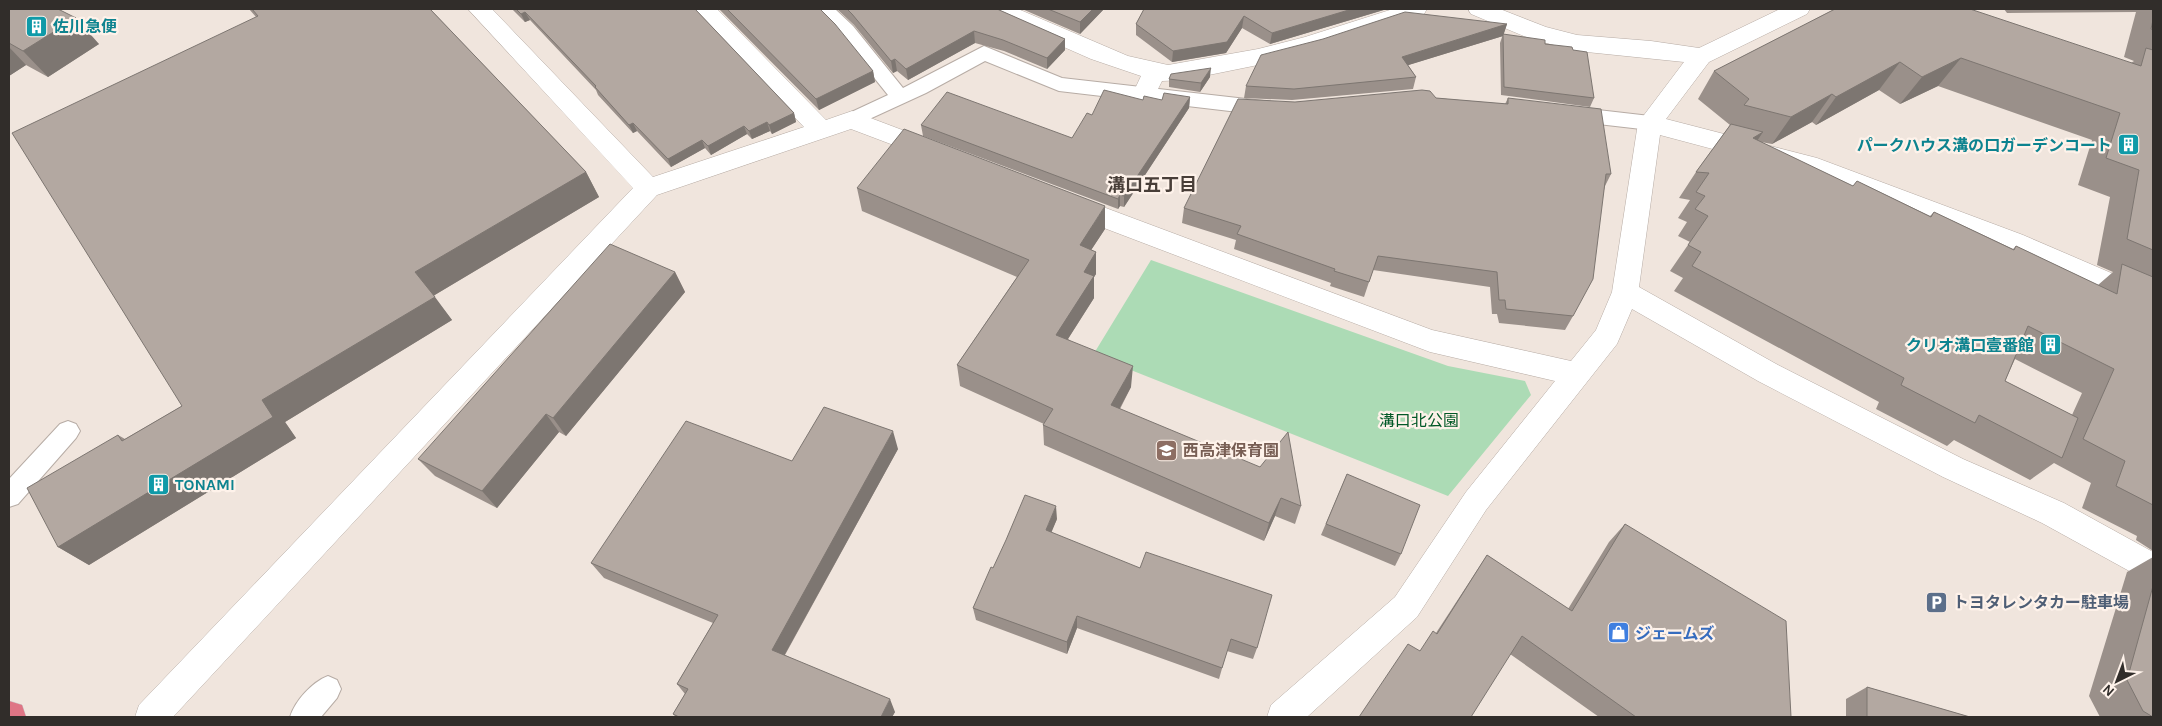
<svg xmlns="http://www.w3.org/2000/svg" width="2162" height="726" font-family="Karla,'Noto Sans JP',sans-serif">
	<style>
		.green { fill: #acdbb5 }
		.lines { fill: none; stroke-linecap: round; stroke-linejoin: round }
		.lane-casing { stroke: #b7aca5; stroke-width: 2 }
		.street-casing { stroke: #b7aca5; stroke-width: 1 }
		.highway-casing { stroke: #c9c8c8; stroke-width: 1 }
		.lane { fill: #fff; fill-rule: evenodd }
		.street { fill: #fff; fill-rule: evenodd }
		.highway { fill: #df7585; fill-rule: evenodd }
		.wall { fill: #9a908a; fill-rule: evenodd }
		.shaded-wall { fill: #7d7671 }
		.building { fill: #b3a8a1; stroke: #7d7671 }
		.labels { text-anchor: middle; stroke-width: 4.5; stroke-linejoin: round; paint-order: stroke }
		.culture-label { font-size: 16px; font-weight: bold; fill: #0d838f; stroke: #fef2ea; text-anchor: start }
		.park-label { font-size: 16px; fill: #025927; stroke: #fef2ea }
		.education-label { font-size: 16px; font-weight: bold; fill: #785e54; stroke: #fef2ea; text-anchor: start }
		.service-label { font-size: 16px; font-weight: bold; fill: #4e5e75; stroke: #fef2ea; text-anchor: start }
		.shop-label { font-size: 16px; font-weight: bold; fill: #366cbe; stroke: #fef2ea; text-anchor: start }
		.neighbourhood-label { font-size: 18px; font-weight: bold; fill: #483e38; stroke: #fef2ea }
	</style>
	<rect width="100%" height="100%" fill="#f0e5dd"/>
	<path class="green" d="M 1151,260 L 1448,366 L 1525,381 L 1531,395 L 1448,496 L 1093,355 Z"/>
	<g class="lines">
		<defs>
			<path id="lane" d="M 815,9 L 835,9 L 853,26 L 903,88 L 984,46 L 1062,78 L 1264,101 L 1271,103 L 1274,108 L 1271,113 L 1264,115 L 1059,91 L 985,61 L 926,93 L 852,127 L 845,125 L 842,120 L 845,115 L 888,95 L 839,34 Z
				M 1572,107 L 1650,116 L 1657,118 L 1660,123 L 1657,128 L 1650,130 L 1572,121 L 1565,119 L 1562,114 L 1565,109 Z
				M 68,421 L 76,424 L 80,431 L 76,438 L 18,504 L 9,507 L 9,479 L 60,424 Z
				M 328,676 L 337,680 L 341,689 L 337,698 L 321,717 L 290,717 C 295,701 312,682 328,676 Z"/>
			<path id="street" d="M 468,9 L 492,9 L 653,177 L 804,127 L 696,14 L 693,9 L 717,9 L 826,120 L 852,111 L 942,145 L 945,151 L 942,157 L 933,160 L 851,129 L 657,195 L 173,717 L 135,717 L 139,705 L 633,188 Z
				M 986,9 L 1018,9 L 1128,56 L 1168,65 L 1258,49 L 1305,37 L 1393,9 L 1427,9 L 1424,14 L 1320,49 L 1258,65 L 1184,80 L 1162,81 L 1153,99 L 1145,101 L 1137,99 L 1133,93 L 1141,76 L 1091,59 L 989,14 Z
				M 1468,9 L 1500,9 L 1546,27 L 1577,35 L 1651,41 L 1699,48 L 1780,9 L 1810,9 L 1807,14 L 1709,62 L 1666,119 L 1817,158 L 2023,235 L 2153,291 L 2153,314 L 2005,249 L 1803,173 L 1660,135 L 1639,287 L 1778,365 L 1963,459 L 2064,503 L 2153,552 L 2153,582 L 2142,578 L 2042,523 L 1943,477 L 1758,381 L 1632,309 L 1617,344 L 1486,510 L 1417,617 L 1307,717 L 1267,717 L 1271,705 L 1395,597 L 1466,492 L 1555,381 L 1430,352 L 1062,212 L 1058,205 L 1062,198 L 1071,195 L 1432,330 L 1571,361 L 1596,330 L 1612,292 L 1638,123 L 1684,62 L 1577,51 L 1531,39 L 1471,14 Z"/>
			<path id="highway" d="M 9,701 L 22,705 L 26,717 L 9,717 Z"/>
		</defs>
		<use href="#lane" class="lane-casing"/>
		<use href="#street" class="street-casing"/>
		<use href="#highway" class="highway-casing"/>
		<use href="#lane" class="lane"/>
		<use href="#street" class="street"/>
		<use href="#highway" class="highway"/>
	</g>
	<path class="wall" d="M 9,9 L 99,44 L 48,77 L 26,65 L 9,76 Z
		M 249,9 L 430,9 L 586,172 L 599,197 L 433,296 L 452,320 L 285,422 L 296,438 L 89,565 L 58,547 L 118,435 L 125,439 L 182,406 L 256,17 Z
		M 512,9 L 695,9 L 794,113 L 796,122 L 772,134 L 770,131 L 752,139 L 747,134 L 711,155 L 705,148 L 671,167 L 637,131 L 633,133 L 598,95 L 596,90 L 530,20 L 525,22 Z
		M 719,9 L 820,9 L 873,71 L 875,82 L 819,110 Z
		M 837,9 L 997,9 L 1065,39 L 1065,50 L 1047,69 L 1004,51 L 975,43 L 908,80 L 897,71 L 893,73 L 854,25 Z
		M 1022,9 L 1104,9 L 1080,34 Z
		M 1144,9 L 1387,9 L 1270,44 L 1242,28 L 1226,53 L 1172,62 L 1136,35 L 1136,24 Z
		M 1835,9 L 2131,63 L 2134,61 L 2124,57 L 2136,12 L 2007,13 L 2004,9 L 2153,9 L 2153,551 L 2136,540 L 2137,536 L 2082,508 L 2091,483 L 2054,463 L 2030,480 L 1954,440 L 1947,446 L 1876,409 L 1879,402 L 1674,291 L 1683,278 L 1670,271 L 1690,242 L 1678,236 L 1687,222 L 1678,218 L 1690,200 L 1679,198 L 1696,172 L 1730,125 L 1698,99 L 1714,71 ZM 1938,86 L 2092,140 L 2078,185 L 2110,197 L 2097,265 L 2113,272 L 2098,285 L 2016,246 L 2013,249 L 1934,212 L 1930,216 L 1857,181 L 1853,186 L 1761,142 L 1772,144 L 1812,122 L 1816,125 L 1879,90 L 1900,104 ZM 2015,359 L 2082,393 L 2072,415 L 2005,381 Z
		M 1507,24 L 1503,36 L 1408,65 L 1416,77 L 1413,89 L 1292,100 L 1244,98 L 1246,86 Z
		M 1503,34 L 1573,50 L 1594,98 L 1590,107 L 1501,95 L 1500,43 Z
		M 1210,77 L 1200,92 L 1169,87 L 1169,79 Z
		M 1190,97 L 1189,108 L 1124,207 L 1120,206 L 1118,209 L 923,136 L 921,125 L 1072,138 L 1143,100 L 1162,100 Z
		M 1436,98 L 1505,104 L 1508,98 L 1611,174 L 1605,186 L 1573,316 L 1565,330 L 1499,323 L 1497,314 L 1492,314 L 1490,287 L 1373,270 L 1364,297 L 1330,286 L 1331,283 L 1234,249 L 1236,240 L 1182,223 L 1184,208 L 1295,102 Z
		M 857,188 L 1105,229 L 1091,250 L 1096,252 L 1096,274 L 1094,277 L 1094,298 L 1068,339 L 1131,387 L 1120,409 L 1301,506 L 1295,524 L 1275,516 L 1264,541 L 1044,445 L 1043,425 L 1044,424 L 960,386 L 957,365 L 1017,277 L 862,211 Z
		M 675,272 L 685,292 L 566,436 L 559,432 L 497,508 L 435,476 L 418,459 Z
		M 898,449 L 785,655 L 895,712 L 892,717 L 676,717 L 673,714 L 685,694 L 677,684 L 713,623 L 604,578 L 591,563 L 792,461 Z
		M 1347,474 L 1401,554 L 1395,566 L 1321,535 Z
		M 1057,519 L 1051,532 L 1257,648 L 1253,659 L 1227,651 L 1219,679 L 1077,628 L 1067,654 L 976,620 L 973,608 L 993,568 Z
		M 1625,524 L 1791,717 L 1599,717 L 1510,654 L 1420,651 L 1436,633 L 1487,555 L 1568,609 L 1609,542 Z
		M 2153,557 L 2153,717 L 2100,717 L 2089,696 L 2127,572 Z
		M 1867,687 L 1970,717 L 1846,717 L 1846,699 Z"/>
	<path class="shaded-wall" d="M 1093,9 L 1104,9 L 1080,34 L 1080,22 Z
		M 1352,9 L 1387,9 L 1270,44 L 1272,33 Z
		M 525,12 L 530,20 L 525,22 L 521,14 Z
		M 1244,16 L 1242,28 L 1226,53 L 1172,62 L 1173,51 Z
		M 76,18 L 99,44 L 48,77 L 23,51 Z
		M 1507,24 L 1503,36 L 1399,68 L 1402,57 Z
		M 974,31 L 975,43 L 908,80 L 906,69 Z
		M 1065,39 L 1065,50 L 1047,69 L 1047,58 Z
		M 9,47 L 26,65 L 9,76 Z
		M 1961,58 L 1938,86 L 1900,104 L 1922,77 Z
		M 895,59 L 897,71 L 893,73 L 891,61 Z
		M 1900,62 L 1879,90 L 1816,125 L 1836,97 Z
		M 1211,68 L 1210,77 L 1200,92 L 1201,83 Z
		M 873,71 L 875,82 L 819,110 L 816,99 Z
		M 1832,94 L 1812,122 L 1772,144 L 1791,117 Z
		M 1190,97 L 1189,108 L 1124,207 L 1124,196 Z
		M 794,113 L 796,122 L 772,134 L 769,125 Z
		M 767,122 L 770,131 L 752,139 L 749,131 Z
		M 633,123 L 637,131 L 633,133 L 629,125 Z
		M 744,126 L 747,134 L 711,155 L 708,146 Z
		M 1763,132 L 1745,159 L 1753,138 Z
		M 702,140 L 705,148 L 671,167 L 668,159 Z
		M 586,172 L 599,197 L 433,296 L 415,272 Z
		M 1120,195 L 1120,206 L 1118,209 L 1118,199 Z
		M 1105,206 L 1105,229 L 1080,267 L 1080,245 Z
		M 1096,252 L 1096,274 L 1094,277 L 1094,298 L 1057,356 L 1056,335 L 1084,272 Z
		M 675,272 L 685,292 L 566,436 L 553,418 Z
		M 435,297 L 452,320 L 285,422 L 296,438 L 89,565 L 58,547 L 262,400 Z
		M 1133,366 L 1131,387 L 1110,426 L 1111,405 Z
		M 546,414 L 559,432 L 497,508 L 482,491 Z
		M 893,431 L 898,449 L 780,663 L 772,650 Z
		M 1281,498 L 1275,516 L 1264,541 L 1269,523 Z
		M 1056,506 L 1057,519 L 1047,543 L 1046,530 Z
		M 1077,616 L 1077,628 L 1067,654 L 1067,642 Z
		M 890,699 L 895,712 L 892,717 L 881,717 Z"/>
	<path class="building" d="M 9,9 L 58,9 L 76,18 L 23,51 L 9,43 Z
		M 252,9 L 430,9 L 586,172 L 415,272 L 435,297 L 262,400 L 273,417 L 58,547 L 27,488 L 118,435 L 122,441 L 182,406 L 12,133 L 258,16 Z
		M 516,9 L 695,9 L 794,113 L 769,125 L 767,122 L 749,131 L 744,126 L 708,146 L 702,140 L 668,159 L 633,123 L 629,125 L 595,87 L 596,86 L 525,12 L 521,14 Z
		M 727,9 L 820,9 L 835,24 L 873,71 L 816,99 Z
		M 847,9 L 997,9 L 1065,39 L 1047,58 L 1003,40 L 974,31 L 906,69 L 895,59 L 891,61 L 852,14 Z
		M 1048,9 L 1093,9 L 1080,22 Z
		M 1144,9 L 1352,9 L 1272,33 L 1244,16 L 1227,42 L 1173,51 L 1136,24 Z
		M 1835,9 L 1970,9 L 2141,66 L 2146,48 L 2153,50 L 2153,250 L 2127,239 L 2139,170 L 2106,158 L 2120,113 L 1961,58 L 1922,77 L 1900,62 L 1836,97 L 1832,94 L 1791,117 L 1744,105 L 1749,99 L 1714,71 Z
		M 1405,12 L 1507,24 L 1402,57 L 1416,77 L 1294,89 L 1246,86 L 1261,55 L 1323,39 Z
		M 2153,20 L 2153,30 L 2151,29 Z
		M 1503,34 L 1545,40 L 1545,44 L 1572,47 L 1573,50 L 1587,52 L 1594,98 L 1504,87 Z
		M 1211,68 L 1201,83 L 1169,79 L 1171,74 Z
		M 1104,90 L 1143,100 L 1144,96 L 1162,100 L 1164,93 L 1190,97 L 1124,196 L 1120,195 L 1118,199 L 921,125 L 947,92 L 1072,138 L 1087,113 L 1092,115 Z
		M 1422,90 L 1430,91 L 1436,98 L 1508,104 L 1508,98 L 1601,109 L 1611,174 L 1606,174 L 1593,279 L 1573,316 L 1506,309 L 1505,300 L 1499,300 L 1497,272 L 1378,256 L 1369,282 L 1334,271 L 1335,269 L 1237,234 L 1241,226 L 1184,208 L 1238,99 L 1295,102 Z
		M 1731,124 L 1763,132 L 1753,138 L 1853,186 L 1857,181 L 1931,217 L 1934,212 L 2014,250 L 2016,246 L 2117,294 L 2122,264 L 2153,277 L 2153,505 L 2116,486 L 2125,461 L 2083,439 L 2114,369 L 2028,326 L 2005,381 L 2078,418 L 2062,458 L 1979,415 L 1975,423 L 1901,385 L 1904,378 L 1692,266 L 1701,252 L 1688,245 L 1708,216 L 1695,209 L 1705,196 L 1696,192 L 1709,173 L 1696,172 Z
		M 904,129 L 1105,206 L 1080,245 L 1096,252 L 1084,272 L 1094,276 L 1056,335 L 1133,366 L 1111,405 L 1260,467 L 1288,432 L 1301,506 L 1281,498 L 1269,523 L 1043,425 L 1053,409 L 957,365 L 1029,260 L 857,188 Z
		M 610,244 L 675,272 L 553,418 L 546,414 L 482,491 L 418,459 Z
		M 824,407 L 893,431 L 772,650 L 890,699 L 881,717 L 679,717 L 673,714 L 688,689 L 677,684 L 718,615 L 591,563 L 686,421 L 792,461 Z
		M 1347,474 L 1420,505 L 1401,554 L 1326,524 Z
		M 1025,495 L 1056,506 L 1046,530 L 1140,568 L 1146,552 L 1272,595 L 1257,648 L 1231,639 L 1222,668 L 1077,616 L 1067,642 L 973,608 L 991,567 L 993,568 L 1006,540 Z
		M 1625,524 L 1786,621 L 1791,717 L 1636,717 L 1522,636 L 1471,717 L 1359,717 L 1408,644 L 1420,651 L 1433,631 L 1437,634 L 1487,555 L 1572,611 Z
		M 2153,586 L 2153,717 L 2143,711 L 2127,680 Z
		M 1867,687 L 1970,717 L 1867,717 Z"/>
	<defs>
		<symbol id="building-square" viewBox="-11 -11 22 22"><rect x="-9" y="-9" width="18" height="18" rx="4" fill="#0f9aa8" stroke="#fef2ea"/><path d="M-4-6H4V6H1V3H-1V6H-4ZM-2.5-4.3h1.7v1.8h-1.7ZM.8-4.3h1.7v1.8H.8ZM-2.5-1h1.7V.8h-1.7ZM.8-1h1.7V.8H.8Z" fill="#fff"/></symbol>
		<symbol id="school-square" viewBox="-11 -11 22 22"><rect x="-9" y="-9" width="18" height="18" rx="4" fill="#8d6e63" stroke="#fef2ea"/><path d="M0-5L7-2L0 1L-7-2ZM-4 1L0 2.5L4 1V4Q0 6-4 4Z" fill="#fff"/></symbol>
		<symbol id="parking-square" viewBox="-11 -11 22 22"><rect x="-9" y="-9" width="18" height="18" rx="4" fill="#5c6f8a" stroke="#fef2ea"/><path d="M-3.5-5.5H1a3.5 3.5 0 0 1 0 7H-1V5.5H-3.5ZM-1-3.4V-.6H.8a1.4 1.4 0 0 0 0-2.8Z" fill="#fff"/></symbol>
		<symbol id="shop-square" viewBox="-11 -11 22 22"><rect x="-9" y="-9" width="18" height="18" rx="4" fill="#3f7fe0" stroke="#fef2ea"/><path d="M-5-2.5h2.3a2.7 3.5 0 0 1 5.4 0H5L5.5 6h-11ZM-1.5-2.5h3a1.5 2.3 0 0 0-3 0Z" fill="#fff"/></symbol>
	</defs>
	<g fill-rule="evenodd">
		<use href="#building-square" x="24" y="14" width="25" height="25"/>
		<use href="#building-square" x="2116" y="132" width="25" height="25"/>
		<use href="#building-square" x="2038" y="332" width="25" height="25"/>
		<use href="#school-square" x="1154" y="438" width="25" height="25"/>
		<use href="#building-square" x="146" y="472" width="25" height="25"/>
		<use href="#parking-square" x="1924" y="590" width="25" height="25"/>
		<use href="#shop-square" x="1606" y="620" width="25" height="25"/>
	</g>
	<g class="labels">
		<g class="culture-label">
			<text x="53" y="32">佐川急便</text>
			<text x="2112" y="151" text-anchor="end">パークハウス溝の口ガーデンコート</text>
			<text x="2034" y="351" text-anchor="end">クリオ溝口壹番館</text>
			<text x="175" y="490">TONAMI</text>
		</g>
		<g class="park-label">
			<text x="1419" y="426">溝口北公園</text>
		</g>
		<g class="education-label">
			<text x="1183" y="456">西高津保育園</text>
		</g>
		<g class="service-label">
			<text x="1953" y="608">トヨタレンタカー駐車場</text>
		</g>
		<g class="shop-label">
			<text x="1635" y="639">ジェームズ</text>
		</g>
		<g class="neighbourhood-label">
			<text x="1152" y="191">溝口五丁目</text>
		</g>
	</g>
	<rect width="2162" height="726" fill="none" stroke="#312d2a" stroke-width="20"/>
	<g transform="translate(2117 681) rotate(222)" stroke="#fef2ea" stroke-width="4" paint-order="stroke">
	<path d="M0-4L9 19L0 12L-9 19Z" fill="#312d2a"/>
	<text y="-8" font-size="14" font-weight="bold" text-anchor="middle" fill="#312d2a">N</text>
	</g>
</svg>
